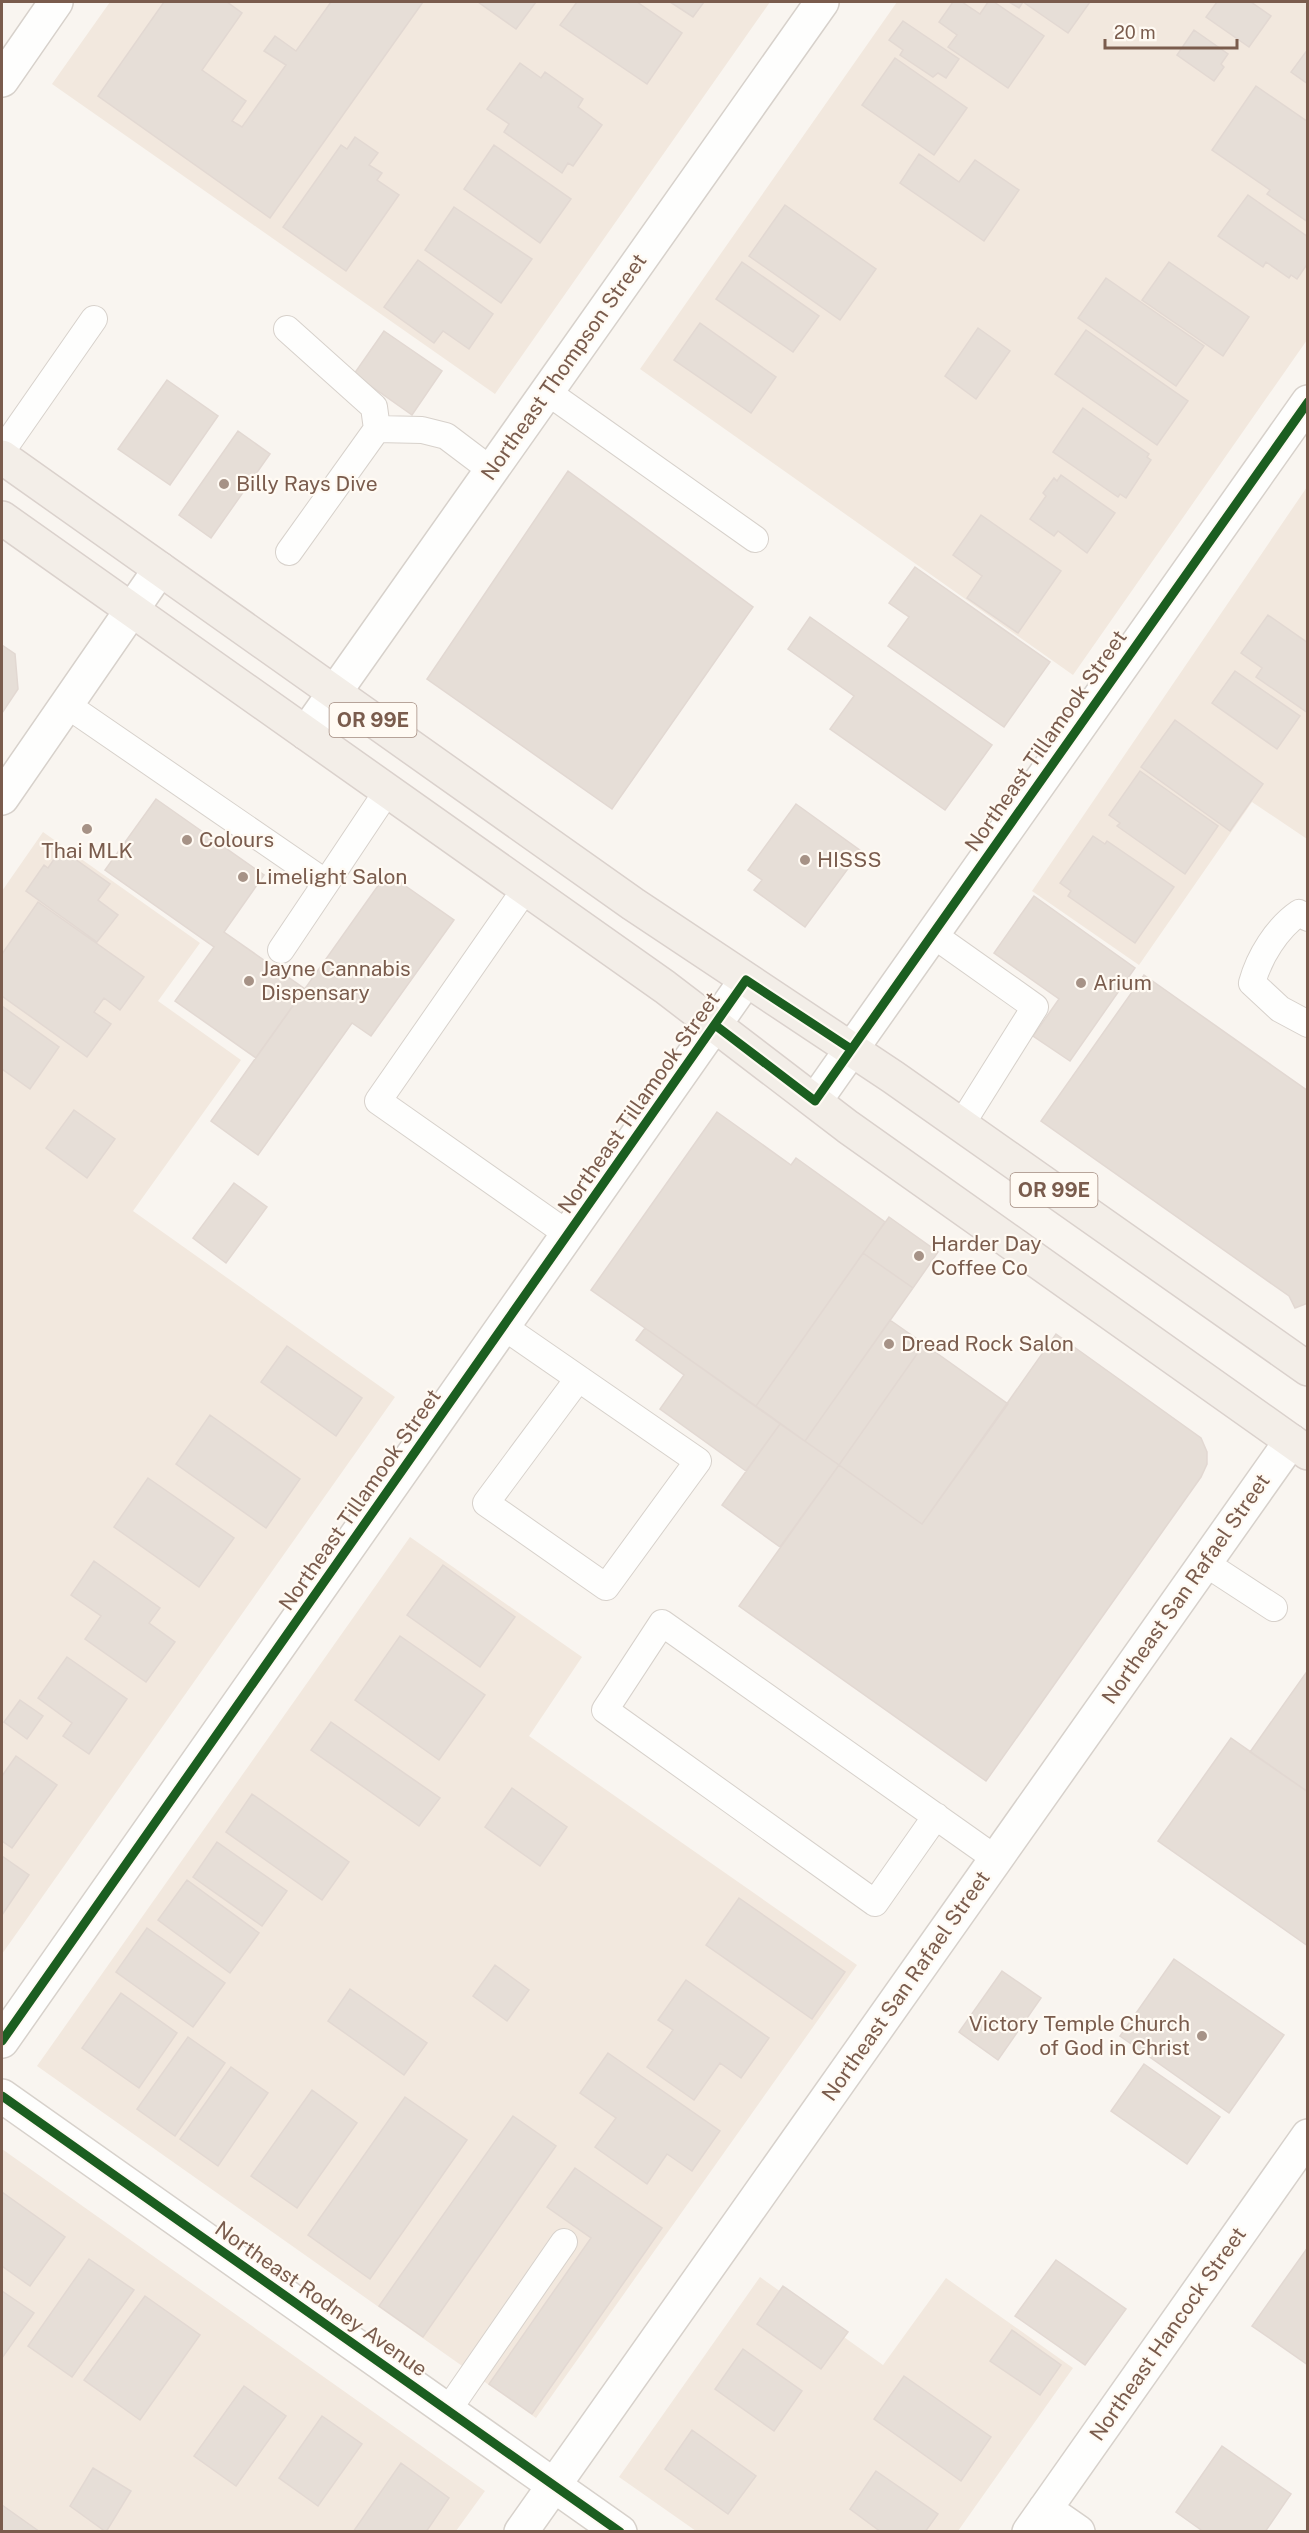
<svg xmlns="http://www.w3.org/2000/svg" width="1309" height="2533" font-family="'Public Sans',sans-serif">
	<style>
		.residential { fill: #f2e8de }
		.building { fill: #e6ded7; stroke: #e2d8d2; stroke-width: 1.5 }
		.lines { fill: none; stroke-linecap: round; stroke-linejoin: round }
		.service-casing { stroke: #d7d1cb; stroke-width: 28 }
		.minor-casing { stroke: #d7d1cb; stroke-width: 36 }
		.primary-casing { stroke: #dad1cc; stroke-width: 36 }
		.service { stroke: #fefefd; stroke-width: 26 }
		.minor { stroke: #fefefd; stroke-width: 33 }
		.primary { stroke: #f3eee8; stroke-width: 33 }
		.cycleway-casing { stroke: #fffaf3; stroke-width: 13 }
		.cycleway { stroke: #1b5e20; stroke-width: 9 }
		.poi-dot { fill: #a69286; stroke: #fffaf3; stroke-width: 2 }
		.labels { text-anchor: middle; stroke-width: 4.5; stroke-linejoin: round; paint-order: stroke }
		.shield { fill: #fffaf3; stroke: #a28b7f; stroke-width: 1.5 }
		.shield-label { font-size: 20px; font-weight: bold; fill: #7a5c4d }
		.street-label { font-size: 21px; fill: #7a5c4d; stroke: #fffaf3 }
		.poi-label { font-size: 21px; fill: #7a5c4d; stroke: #fffaf3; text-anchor: start }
	</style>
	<rect width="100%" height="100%" fill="#f9f5f0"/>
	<path class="residential" d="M 110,2 L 770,2 L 495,394 L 52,84 Z
		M 897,2 L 1307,2 L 1307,340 L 1073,675 L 640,369 Z
		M 1307,487 L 1307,839 L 1252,802 L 1139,965 L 1032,891 Z
		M 43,832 L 200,943 L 158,1001 L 241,1060 L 133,1211 L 395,1397 L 2,1954 L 2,891 Z
		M 410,1537 L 582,1657 L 529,1736 L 857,1965 L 536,2418 L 37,2066 Z
		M 2,2149 L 485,2491 L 456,2531 L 2,2531 Z
		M 760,2277 L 883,2365 L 946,2278 L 1073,2368 L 958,2531 L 696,2531 L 619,2477 Z"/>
	<path class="building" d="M 164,2 L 227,2 L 242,13 L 202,70 L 246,101 L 232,121 L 242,127 L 286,65 L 264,51 L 275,36 L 296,51 L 331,2 L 423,2 L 270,218 L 98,96 Z
		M 478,2 L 536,2 L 516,29 Z
		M 577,2 L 637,2 L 682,33 L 647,84 L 560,25 Z
		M 670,2 L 704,2 L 693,17 Z
		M 953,2 L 962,2 L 980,14 L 988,2 L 994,2 L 1044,36 L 1008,88 L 948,47 L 957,35 L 939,22 Z
		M 1009,2 L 1090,2 L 1068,33 L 1023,2 L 1019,8 Z
		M 1217,2 L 1251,2 L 1271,16 L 1249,47 L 1206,17 Z
		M 903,21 L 959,59 L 946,78 L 938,73 L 933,77 L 900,55 L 903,50 L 889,40 Z
		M 1194,30 L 1228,54 L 1221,64 L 1224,67 L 1214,81 L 1177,55 Z
		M 1308,49 L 1308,84 L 1291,72 Z
		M 895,58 L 967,108 L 934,155 L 862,105 Z
		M 520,63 L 541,78 L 545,72 L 583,99 L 578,107 L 602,125 L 573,166 L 568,163 L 562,173 L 504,132 L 509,124 L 487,109 Z
		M 1256,86 L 1308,122 L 1308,222 L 1267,194 L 1270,190 L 1212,150 Z
		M 355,137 L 378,153 L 369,165 L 382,173 L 377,180 L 399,195 L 346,271 L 283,227 L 341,145 L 347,149 Z
		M 494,145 L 571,199 L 540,243 L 464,189 Z
		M 919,154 L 959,182 L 975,160 L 1019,190 L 984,241 L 900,183 Z
		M 1248,195 L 1308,237 L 1308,263 L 1297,279 L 1291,275 L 1289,278 L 1266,262 L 1263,267 L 1218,236 Z
		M 785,205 L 876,269 L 840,320 L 749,256 Z
		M 454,207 L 532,259 L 501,303 L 425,250 Z
		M 418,260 L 493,314 L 469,349 L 443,331 L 434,343 L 384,307 Z
		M 742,262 L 819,316 L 793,352 L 716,299 Z
		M 1169,262 L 1249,317 L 1223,356 L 1142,300 Z
		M 1106,278 L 1204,346 L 1176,386 L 1078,318 Z
		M 700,323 L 776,377 L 751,413 L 674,360 Z
		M 978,328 L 1010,351 L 976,399 L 945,376 Z
		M 1086,330 L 1188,401 L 1157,445 L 1055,374 Z
		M 384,331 L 442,371 L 412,415 L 354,374 Z
		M 167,380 L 218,416 L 170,485 L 118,449 Z
		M 1083,408 L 1149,454 L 1147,457 L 1151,460 L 1126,498 L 1120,494 L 1118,497 L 1053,452 Z
		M 238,431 L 270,454 L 211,538 L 179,515 Z
		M 568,471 L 753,607 L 612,809 L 427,679 Z
		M 1061,475 L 1115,513 L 1087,553 L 1058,531 L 1054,536 L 1030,519 L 1046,496 L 1043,493 L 1054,478 L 1057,481 Z
		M 981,515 L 1061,571 L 1018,633 L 967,598 L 982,576 L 953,555 Z
		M 915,567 L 1050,662 L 1004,727 L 888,646 L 909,617 L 889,603 Z
		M 1268,615 L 1308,643 L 1308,713 L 1256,677 L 1262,668 L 1241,653 Z
		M 810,617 L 992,745 L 945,810 L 830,729 L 854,696 L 788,649 Z
		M 2,645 L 15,654 L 18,689 L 2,713 Z
		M 1235,671 L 1300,716 L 1277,749 L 1212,703 Z
		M 1175,720 L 1263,784 L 1230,831 L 1141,767 Z
		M 1140,771 L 1218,826 L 1185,874 L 1117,826 L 1120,823 L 1109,815 Z
		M 156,799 L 264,875 L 224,932 L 305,989 L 256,1058 L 175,1001 L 214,947 L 105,870 Z
		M 796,804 L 861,851 L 805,927 L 754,890 L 762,880 L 748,870 Z
		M 1093,836 L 1105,844 L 1107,841 L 1174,887 L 1135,943 L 1068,896 L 1071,891 L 1060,883 Z
		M 61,849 L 110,884 L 98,900 L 118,915 L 97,942 L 26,891 L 44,865 L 48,868 Z
		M 387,873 L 454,920 L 371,1036 L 352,1023 L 258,1155 L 211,1121 Z
		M 1034,896 L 1135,968 L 1070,1061 L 1033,1036 L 1059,999 L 994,953 Z
		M 38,902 L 144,977 L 120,1010 L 104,998 L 94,1012 L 111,1024 L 87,1057 L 2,996 L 2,954 Z
		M 1144,975 L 1308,1091 L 1308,1303 L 1295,1308 L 1289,1296 L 1041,1121 Z
		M 2,1006 L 59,1047 L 30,1089 L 2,1069 Z
		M 74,1110 L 115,1139 L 87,1178 L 46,1148 Z
		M 717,1112 L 791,1165 L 796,1158 L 885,1222 L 756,1406 L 591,1290 Z
		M 234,1183 L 267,1207 L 226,1263 L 193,1238 Z
		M 889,1217 L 938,1252 L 913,1288 L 863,1253 Z
		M 863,1253 L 913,1288 L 805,1441 L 756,1406 Z
		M 890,1320 L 924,1344 L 839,1465 L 805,1441 Z
		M 645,1328 L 780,1424 L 746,1471 L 660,1409 L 684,1375 L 636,1340 Z
		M 1056,1334 L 1201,1438 L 1207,1452 L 1207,1464 L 1201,1477 L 986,1781 L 739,1606 L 839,1465 L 922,1524 Z
		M 924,1344 L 1008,1404 L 922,1524 L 839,1465 Z
		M 287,1346 L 362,1398 L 336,1436 L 261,1382 Z
		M 210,1415 L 300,1479 L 266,1528 L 176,1464 Z
		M 780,1424 L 839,1465 L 780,1547 L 722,1505 Z
		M 148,1478 L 234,1538 L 199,1587 L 114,1527 Z
		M 94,1561 L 160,1608 L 149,1623 L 175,1642 L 146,1682 L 85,1639 L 101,1616 L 71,1595 Z
		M 443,1565 L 515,1617 L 480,1667 L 407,1615 Z
		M 400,1636 L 485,1695 L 439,1760 L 355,1700 Z
		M 67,1657 L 127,1699 L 89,1754 L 63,1736 L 72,1723 L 38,1698 Z
		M 1308,1670 L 1308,1792 L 1250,1752 Z
		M 20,1700 L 43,1716 L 27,1739 L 4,1722 Z
		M 331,1722 L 440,1798 L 419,1826 L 311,1750 Z
		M 1231,1738 L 1308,1792 L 1308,1946 L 1158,1841 Z
		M 16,1756 L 57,1785 L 12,1848 L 2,1841 L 2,1776 Z
		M 512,1788 L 567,1827 L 540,1866 L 485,1827 Z
		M 252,1794 L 349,1862 L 322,1900 L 226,1832 Z
		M 217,1842 L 287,1891 L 262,1926 L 193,1877 Z
		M 2,1856 L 29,1875 L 2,1915 Z
		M 187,1880 L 259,1933 L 230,1973 L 158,1920 Z
		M 739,1898 L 845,1972 L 812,2019 L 706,1945 Z
		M 147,1928 L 225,1983 L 193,2027 L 116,1972 Z
		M 1174,1959 L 1284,2035 L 1229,2113 L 1120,2036 Z
		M 495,1965 L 529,1990 L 507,2021 L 473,1996 Z
		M 1002,1971 L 1041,1998 L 998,2060 L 959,2032 Z
		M 686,1980 L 769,2038 L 741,2078 L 720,2063 L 694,2100 L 647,2067 L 673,2030 L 658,2020 Z
		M 350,1989 L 427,2043 L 404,2075 L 328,2021 Z
		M 121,1993 L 177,2033 L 139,2088 L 82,2048 Z
		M 188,2037 L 225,2063 L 175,2136 L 137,2109 Z
		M 608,2053 L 720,2131 L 692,2171 L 667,2154 L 647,2184 L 595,2147 L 616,2118 L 580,2093 Z
		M 1144,2064 L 1220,2117 L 1187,2164 L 1111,2111 Z
		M 231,2067 L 268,2093 L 218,2166 L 180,2139 Z
		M 312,2090 L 357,2123 L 297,2208 L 251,2176 Z
		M 405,2097 L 467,2140 L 370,2279 L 308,2235 Z
		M 513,2116 L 556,2146 L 423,2337 L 379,2306 Z
		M 575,2168 L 662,2228 L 532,2414 L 489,2384 L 591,2238 L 547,2207 Z
		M 2,2192 L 65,2237 L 30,2286 L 2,2266 Z
		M 1308,2247 L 1308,2365 L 1252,2326 Z
		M 89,2259 L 134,2290 L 72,2377 L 28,2346 Z
		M 1056,2260 L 1126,2309 L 1085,2365 L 1015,2316 Z
		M 783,2286 L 848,2332 L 821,2369 L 757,2324 Z
		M 2,2291 L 34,2313 L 2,2358 Z
		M 145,2296 L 200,2335 L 140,2420 L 84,2380 Z
		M 1012,2330 L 1061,2365 L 1040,2395 L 990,2361 Z
		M 743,2349 L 802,2391 L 774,2431 L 715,2389 Z
		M 904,2376 L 991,2437 L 961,2481 L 874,2419 Z
		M 244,2386 L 286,2416 L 236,2486 L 194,2456 Z
		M 322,2416 L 362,2444 L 318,2506 L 279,2478 Z
		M 692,2430 L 756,2476 L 728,2514 L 665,2469 Z
		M 1222,2446 L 1291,2494 L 1265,2532 L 1204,2532 L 1176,2512 Z
		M 401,2463 L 449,2498 L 426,2532 L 353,2532 Z
		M 93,2468 L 131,2491 L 106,2532 L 70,2506 Z
		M 876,2471 L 938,2514 L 925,2532 L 881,2532 L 850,2509 Z
		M 2,2505 L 40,2532 L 2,2532 Z"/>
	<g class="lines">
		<defs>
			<path id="service" d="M 287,329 L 374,407 L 377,429
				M 546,391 L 755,539
				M 2,451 L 94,319
				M 289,552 L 377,429 L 422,430 L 446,436 L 491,470
				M 67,705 L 326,883 L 388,790
				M 526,888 L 378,1101 L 569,1235
				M 1308,918 L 1299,913 C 1277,928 1259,957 1252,983 L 1280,1009 L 1308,1024
				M 932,934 L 1035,1007 L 961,1125
				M 281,950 L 326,883
				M 504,1327 L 698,1461 L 606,1587 L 486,1503 L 578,1379
				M 1205,1563 L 1274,1608
				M 936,1816 L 875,1903 L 605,1710 L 662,1623 L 996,1859
				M 448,2410 L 564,2242"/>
			<path id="minor" d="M 2,80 L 56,2
				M 306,733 L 822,2
				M 2,798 L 160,569
				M 815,1101 L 1308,402
				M 2,2041 L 746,980
				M 2,2096 L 620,2532
				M 1045,2509 L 1078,2532
				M 521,2532 L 1291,1441
				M 1029,2532 L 1308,2136"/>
			<path id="primary" d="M 2,457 L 633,904 L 893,1077 L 1308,1369
				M 2,518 L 665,987 L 848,1127 L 1308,1453"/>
		</defs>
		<use href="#service" class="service-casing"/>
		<use href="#minor" class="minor-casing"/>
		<use href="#primary" class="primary-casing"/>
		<use href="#service" class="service"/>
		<use href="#minor" class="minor"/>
		<use href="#primary" class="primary"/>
		<defs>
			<path id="cycleway" d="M 715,1025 L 815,1101 L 1308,402
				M 2,2041 L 746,980 L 851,1049
				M 2,2096 L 620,2532"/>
		</defs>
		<use href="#cycleway" class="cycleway-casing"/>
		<use href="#cycleway" class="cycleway"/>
	</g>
	<g class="poi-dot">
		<circle cx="224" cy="484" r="6"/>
		<circle cx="87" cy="829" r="6"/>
		<circle cx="187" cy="840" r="6"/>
		<circle cx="805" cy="860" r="6"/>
		<circle cx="243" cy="877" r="6"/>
		<circle cx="249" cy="981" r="6"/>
		<circle cx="1081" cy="983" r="6"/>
		<circle cx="919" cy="1256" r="6"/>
		<circle cx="889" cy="1344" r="6"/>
		<circle cx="1202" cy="2036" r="6"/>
	</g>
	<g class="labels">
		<g class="shield">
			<rect x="329.5" y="703" width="87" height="34" rx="4.5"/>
			<rect x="1010.5" y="1173" width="87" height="34" rx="4.5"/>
		</g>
		<g class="shield-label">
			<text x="373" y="727">OR 99E</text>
			<text x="1054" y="1197">OR 99E</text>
		</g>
		<g class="street-label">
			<text transform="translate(564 367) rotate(-55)" y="7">Northeast Thompson Street</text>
			<text transform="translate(1046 741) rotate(-55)" y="7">Northeast Tillamook Street</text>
			<text transform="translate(639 1103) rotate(-55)" y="7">Northeast Tillamook Street</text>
			<text transform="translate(360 1500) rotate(-55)" y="7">Northeast Tillamook Street</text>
			<text transform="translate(1186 1589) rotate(-55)" y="7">Northeast San Rafael Street</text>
			<text transform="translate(906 1986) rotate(-55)" y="7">Northeast San Rafael Street</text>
			<text transform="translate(321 2299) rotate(35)" y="7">Northeast Rodney Avenue</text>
			<text transform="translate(1168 2334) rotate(-55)" y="7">Northeast Hancock Street</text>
		</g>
		<g class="poi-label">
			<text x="236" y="491">Billy Rays Dive</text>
			<text x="199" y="847">Colours</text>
			<text x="87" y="858" text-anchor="middle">Thai MLK</text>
			<text x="817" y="867">HISSS</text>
			<text x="255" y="884">Limelight Salon</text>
			<text x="261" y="976">Jayne Cannabis<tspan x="261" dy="24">Dispensary</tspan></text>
			<text x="1093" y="990">Arium</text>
			<text x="931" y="1251">Harder Day<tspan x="931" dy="24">Coffee Co</tspan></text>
			<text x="901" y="1351">Dread Rock Salon</text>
			<text x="1190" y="2031" text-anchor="end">Victory Temple Church<tspan x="1190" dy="24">of God in Christ</tspan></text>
		</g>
	</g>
	<rect width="1309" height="2533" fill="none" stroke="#7a5c4d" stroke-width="6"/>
	<path d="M1105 39v9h132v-9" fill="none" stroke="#7a5c4d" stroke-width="3"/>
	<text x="1114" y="39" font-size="18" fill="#7a5c4d" stroke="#fffaf3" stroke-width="4.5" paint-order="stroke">20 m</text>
</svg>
